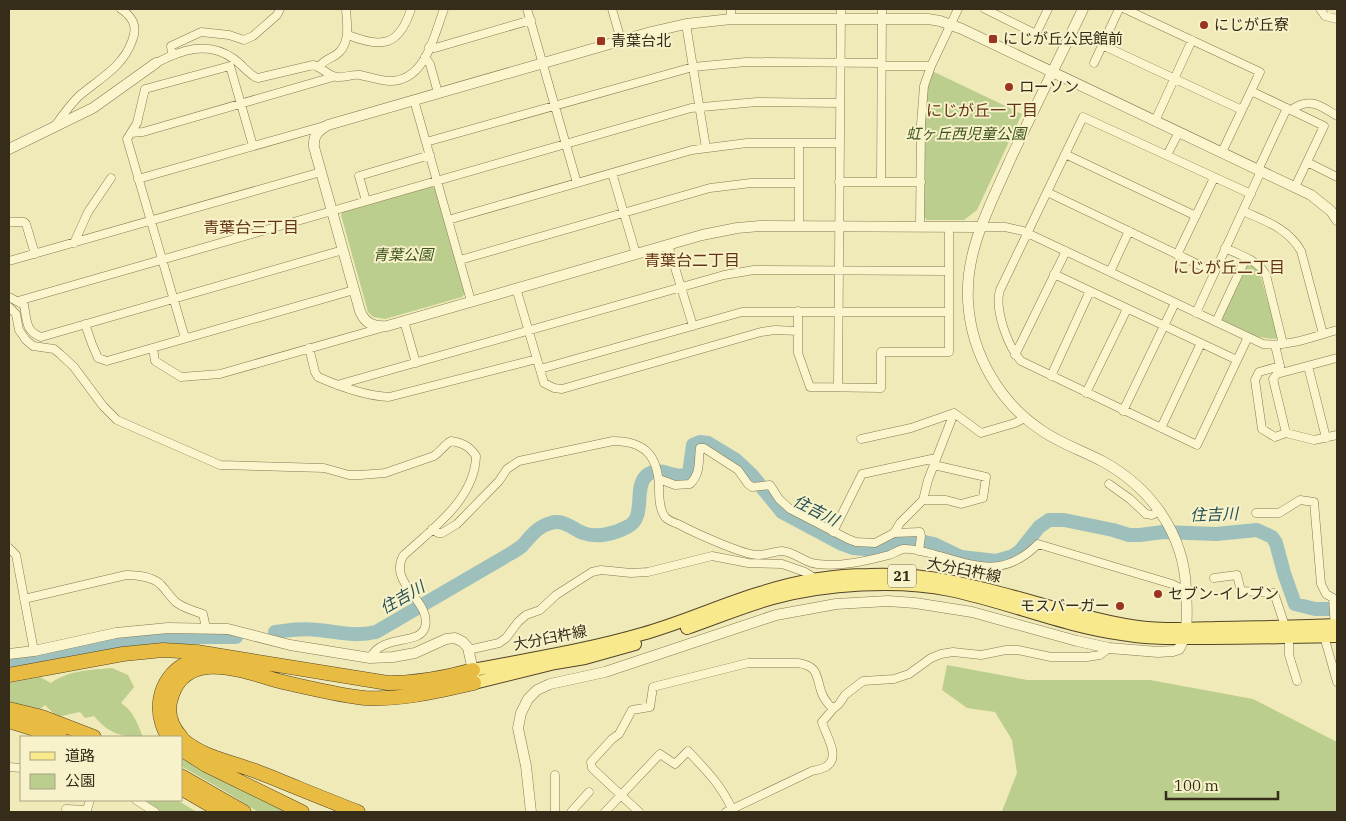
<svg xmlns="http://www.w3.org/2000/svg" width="1346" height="821" font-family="'IBM Plex Serif','Noto Sans JP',serif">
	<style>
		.green { fill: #bbce8d }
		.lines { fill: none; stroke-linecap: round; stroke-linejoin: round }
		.river { stroke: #9ec0bc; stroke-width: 14 }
		.minor-casing { stroke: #877853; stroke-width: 9 }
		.tertiary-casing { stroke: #877853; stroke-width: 11 }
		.primary-casing { stroke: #544528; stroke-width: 14 }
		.motorway-casing { stroke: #544528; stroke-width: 15 }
		.minor { stroke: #fbf5cd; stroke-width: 8 }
		.tertiary { stroke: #fbf5cd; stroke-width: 10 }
		.primary { stroke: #f8e98d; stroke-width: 12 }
		.motorway { stroke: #e8bc42; stroke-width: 14 }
		.poi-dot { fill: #9a3420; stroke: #f7f2c9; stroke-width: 2 }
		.labels { text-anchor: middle; stroke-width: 4; stroke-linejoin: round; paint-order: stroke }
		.shield { fill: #f7f2c9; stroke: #6f674e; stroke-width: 1 }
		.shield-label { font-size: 14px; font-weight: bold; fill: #352c19 }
		.poi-label { font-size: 15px; fill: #352c19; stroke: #f7f2c9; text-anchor: start }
		.park-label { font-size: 15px; font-style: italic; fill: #3d531f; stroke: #f7f2c9 }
		.street-label { font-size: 15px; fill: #352c19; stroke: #f7f2c9 }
		.neighbourhood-label { font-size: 16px; fill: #643416; stroke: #f7f2c9 }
		.water-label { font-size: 16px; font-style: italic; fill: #275156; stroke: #f7f2c9 }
	</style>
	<rect width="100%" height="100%" fill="#f0eab9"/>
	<path class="green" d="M 932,71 L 1022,114 L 977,210 L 964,220 L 927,220 L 924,217 L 925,105 L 926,91 Z
		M 431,186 L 436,189 L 465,293 L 462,297 L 385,319 L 373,317 L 368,312 L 341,215 L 343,211 Z
		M 1248,263 L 1256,268 L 1260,274 L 1278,338 L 1275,339 L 1258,337 L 1220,319 Z
		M 947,665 L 1027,680 L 1150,680 L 1253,699 L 1337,742 L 1337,812 L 1000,812 L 1002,811 L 1017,773 L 1012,740 L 995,712 L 967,708 L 942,690 Z
		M 112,668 L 128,675 L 134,687 L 121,703 C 133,710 138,725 143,737 C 121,737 109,734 94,716 L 85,718 L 80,712 L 57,717 L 45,705 L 39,710 L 9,703 L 9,683 L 40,677 L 51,683 C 69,670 90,670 112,668 Z
		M 181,757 L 293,812 L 258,812 L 228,793 L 181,766 Z
		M 145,800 L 177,800 L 197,812 L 161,812 Z"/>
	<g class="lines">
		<path class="river" d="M 275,632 C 289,630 303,628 318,630 C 339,632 354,637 376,632 L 503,558 C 509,554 516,551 522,546 C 531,536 538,526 551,523 C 563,519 573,529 583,533 C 597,538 614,534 627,527 C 647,518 633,489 646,476 C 660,463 675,482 689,473 L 693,445 L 700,442 L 708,443 L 736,460 L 751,474 L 782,512 L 842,544 L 853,548 L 876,550 L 901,539 L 911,539 L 934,544 L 961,557 L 996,561 L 1013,556 L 1020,551 L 1039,527 L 1049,520 L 1064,520 L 1113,530 L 1129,535 L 1140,535 L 1163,532 L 1216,534 L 1257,530 L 1272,537 L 1276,543 L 1284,573 L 1295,604 L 1315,609 L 1337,609
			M 9,663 C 50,657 91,645 133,640 C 167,636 202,637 236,637"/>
		<defs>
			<path id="minor" d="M 527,9 L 577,183
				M 612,9 L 621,40
				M 731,9 L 731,19
				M 985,9 L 1036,34 L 1048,9
				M 1125,9 L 1260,72 L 1222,152
				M 1320,9 L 1325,16 L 1337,19
				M 686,24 L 706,148
				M 348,35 C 381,48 399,47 411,9
				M 1102,45 L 1242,110
				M 429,47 L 435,48 L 531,20
				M 172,54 L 171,46 L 201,32 L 229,35 L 244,40 L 253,36 L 277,15 L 280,9
				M 425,57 L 430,64 L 438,93
				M 156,63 C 181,50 208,40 234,59 C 241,64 247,72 255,77 L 258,78 L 313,65 C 322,67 328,76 337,77 C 344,78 352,74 360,75 C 370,77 380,81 390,81 C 426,81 434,35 444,9
				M 1094,63 L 1119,9
				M 882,66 L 931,66
				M 319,67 C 324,60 329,59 336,55 C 351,44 347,25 346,9
				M 1251,91 L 1324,126 L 1295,187
				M 414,100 L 471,301
				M 1291,110 C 1310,97 1320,105 1337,116
				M 1155,121 L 1192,40
				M 55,126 C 62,116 70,105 79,96 C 99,79 123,67 132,41 C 138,27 133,17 121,9
				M 131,133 L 143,132 L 333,77
				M 426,142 L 693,67 L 746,62 L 882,63
				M 1065,154 L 1196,216
				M 1167,155 L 1179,132
				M 1307,162 L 1337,177
				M 1258,170 L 1287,108
				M 612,173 L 636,254
				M 138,179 L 324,126
				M 839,182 L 921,182
				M 881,182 L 882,9
				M 1047,192 L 1214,272
				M 366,201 L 359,176 L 430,155
				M 1243,211 C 1265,221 1288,228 1301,251 L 1323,334
				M 448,220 L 692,150 L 747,143 L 840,143
				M 9,222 L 24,222 L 26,224 L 35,254
				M 799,226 L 799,143
				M 920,227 L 921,124 L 924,86 L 931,66 L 958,9
				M 980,227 L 1005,227 L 1023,231 L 1263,344 C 1288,347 1313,337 1337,330
				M 74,243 L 88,212 L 111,178
				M 668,245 L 693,326
				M 1225,248 C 1240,255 1258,260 1266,275 L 1283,344
				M 1177,255 L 1214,178
				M 460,260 L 710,188 L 751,183 L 799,183
				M 9,261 L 321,172
				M 1110,272 L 1129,231
				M 1054,274 L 1237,360
				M 516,288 L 544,383 L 554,388 L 562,389 L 761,332 L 775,330 L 798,331
				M 9,297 L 24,305 C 27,320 25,331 41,337 L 343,250
				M 18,301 L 691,108 L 757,102 L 840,103
				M 9,307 L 16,314 L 19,330 L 26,340 L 33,346 L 54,349 L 60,354 L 74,367 L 103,406 L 117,420 L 220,465 L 324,468 L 349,475 L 360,475 L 385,473 L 434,456 C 441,451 444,445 451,441 C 463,443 469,446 476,456 C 475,499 432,529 403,556 C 388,584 432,601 425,627 C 420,646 383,633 370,658
				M 798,311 L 798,353 L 810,387 L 881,388 L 881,352 L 949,352 L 949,227
				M 1196,313 L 1261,171
				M 404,321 L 416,363
				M 1216,322 L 1246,258
				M 85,324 L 92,344 L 98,358 L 107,361 L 354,290
				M 1248,337 L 1197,445 L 1021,361 C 1008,347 994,309 1000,290 L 1083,117 L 1251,194
				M 185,338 L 127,139 L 137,123 L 145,89 L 230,66 L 253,146
				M 1275,345 L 1280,366 L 1259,372 L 1255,380 L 1262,429 L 1275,437 L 1286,433
				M 153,348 L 155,361 L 181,377 L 220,374 L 381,328
				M 309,348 L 315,372 L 318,377 C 341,387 365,396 389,397 L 537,359
				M 1015,355 L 1066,251
				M 1337,358 L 1277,374 L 1273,379 L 1286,433 L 1314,440 L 1337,435
				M 1308,366 L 1326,438
				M 540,369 L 742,312 L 949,312
				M 1051,376 L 1090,291
				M 337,385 L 724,275 L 754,270 L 949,271
				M 838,387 L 841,9
				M 1086,393 L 1127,309
				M 1123,411 L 1175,303
				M 1161,428 L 1201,343
				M 861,439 L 911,428 L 954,413 L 981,433 L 1015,423 L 1025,418
				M 659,479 L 675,485 L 690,484 C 701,473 698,463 700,448 L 704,448 L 738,470 L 748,484 L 752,487 L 770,485 L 779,499 L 790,509 L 848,539 L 856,542 L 875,543 L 894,533 L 920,532 L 921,536 L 919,551
				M 1109,484 L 1130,499 L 1146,514 L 1152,515 L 1160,511
				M 923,500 L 928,480 L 954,413
				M 1256,513 L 1279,513 L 1300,500 L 1314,502 L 1321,584 L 1326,594 L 1333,598 L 1335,628
				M 432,529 L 438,533 L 442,533 L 457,524 L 499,481 L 507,469 L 519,461 L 613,441 C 645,441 658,456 659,487 C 659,496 659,509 665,517 C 668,520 675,523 678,524 C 693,532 745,556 759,555 C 767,555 775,551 782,551 C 795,552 805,563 817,564 C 841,567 866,561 889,555 C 893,554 898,550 903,549 C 912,548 924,552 933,554 C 975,566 1003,579 1038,544 L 1172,584 L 1186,591
				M 833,532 L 862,474 L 936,458
				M 894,533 L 900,523 L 923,500 L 946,500 L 961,504 L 983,498 L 986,477 L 934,465
				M 9,548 L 16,555 L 34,651
				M 1214,578 L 1237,575 L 1241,591 L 1274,593 L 1289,638 L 1289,655 L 1297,681
				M 24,599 L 126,575 C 137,575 154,577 161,585 C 167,591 170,597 177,603 C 184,608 194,611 203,614 L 206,628
				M 1324,636 L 1337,682
				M 468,650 L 499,643 L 506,638 L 518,622 L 526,615 L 540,610 L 556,595 L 592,572 L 601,570 L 631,573 L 648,572 L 712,556 L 748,563 L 782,564 L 805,572 L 816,579
				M 9,767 L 21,768
				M 136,800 L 155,812
				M 66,809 L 87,810 L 90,800
				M 555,812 L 555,775
				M 571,812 L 589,792
				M 605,812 L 660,754 L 675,764 L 688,751 C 706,770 721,785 732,809
				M 639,812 L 592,768 L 591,762 L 612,739 L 619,734 L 632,710 L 650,707 L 653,687 L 748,663 L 798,663 C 818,666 816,675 821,691 C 823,698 828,704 833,709 L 839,704 L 845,695 L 863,681 L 894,679 L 909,674 L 931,658 L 941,654 L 953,652 L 981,655 L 1006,650 L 1018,650 L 1051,657 L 1087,657 L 1100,655 L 1109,648
				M 726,812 L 812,771 C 816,770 823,769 827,766 C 841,756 825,734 822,722 L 833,709"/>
			<path id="tertiary" d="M 9,149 L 93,108 L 156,63
				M 980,227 L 760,226 L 737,228 L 702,235 L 387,326 C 374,327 365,324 360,311 L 314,147 C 313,135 318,131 328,125 L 651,32 L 686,24 L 731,19 L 928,19 L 940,21 L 962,29 L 1311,195 L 1331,211 L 1337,220
				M 9,654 L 34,651 L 116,633 L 168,628 L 228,629 L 290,645 L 370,658 L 393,657 L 415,653 L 446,639 L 455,638 L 463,642 L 468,648 L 474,675
				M 531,812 L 526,766 L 518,728 L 521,713 L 528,699 L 537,690 L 550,684 L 605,672 L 776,615 L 836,604 L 888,601 L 915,603 L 972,612 L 1077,641 L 1109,648 L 1158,652 L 1173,651 L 1179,649 C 1189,633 1187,608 1186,589 C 1184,533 1150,487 1102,461 C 1083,451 1062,444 1044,432 C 1000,404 971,354 968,301 C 965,250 990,206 1010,160 C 1034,109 1059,59 1083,9"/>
			<path id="primary" d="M 687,628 C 716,618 744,606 773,598 C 826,584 896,579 950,590 C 1008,602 1063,626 1122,634 C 1151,639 1179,638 1209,638 C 1252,638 1294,637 1337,636
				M 473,670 C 530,659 587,650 642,634 C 682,623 720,605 760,593 C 794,582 832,575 869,575 C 895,574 923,576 948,581 C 1008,592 1065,614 1125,625 C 1156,631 1186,629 1217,628 C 1257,627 1297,627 1337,625
				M 474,683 L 555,663 L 585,658 L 635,644"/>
			<path id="motorway" d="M 9,675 L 123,654 L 163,650 L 197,652 L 388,683 C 418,683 445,678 473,670
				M 9,709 L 42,717 L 94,737
				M 9,721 L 60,737
				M 169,737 C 165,733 164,728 162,723 C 152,690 175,657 210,659
				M 181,737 C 170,725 166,711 172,695 C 189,645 252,675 287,683 C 310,688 342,696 365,698 C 402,700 438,691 474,683
				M 181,738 C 200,757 233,762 258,772 C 291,785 324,799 358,812
				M 181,749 L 206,765 L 302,812
				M 181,776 L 244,812
				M 181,788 L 222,812"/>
		</defs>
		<use href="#minor" class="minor-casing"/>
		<use href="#tertiary" class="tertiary-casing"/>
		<use href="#primary" class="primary-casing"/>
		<use href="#motorway" class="motorway-casing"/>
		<use href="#minor" class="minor"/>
		<use href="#tertiary" class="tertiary"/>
		<use href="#primary" class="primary"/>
		<use href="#motorway" class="motorway"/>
	</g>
	<g class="poi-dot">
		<circle cx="1204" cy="25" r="5"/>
		<rect x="988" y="34" width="10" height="10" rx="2.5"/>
		<rect x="596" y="36" width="10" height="10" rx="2.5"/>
		<circle cx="1009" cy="87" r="5"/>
		<circle cx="1158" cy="594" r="5"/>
		<circle cx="1120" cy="606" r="5"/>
	</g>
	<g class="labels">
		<rect class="shield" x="888" y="564.5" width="28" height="23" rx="4"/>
		<g class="shield-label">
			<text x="902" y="581">21</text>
		</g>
		<g class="poi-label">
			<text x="1214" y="30">にじが丘寮</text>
			<text x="1003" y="44">にじが丘公民館前</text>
			<text x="611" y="46">青葉台北</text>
			<text x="1019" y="92">ローソン</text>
			<text x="1168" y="599">セブン-イレブン</text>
			<text x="1110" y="611" text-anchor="end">モスバーガー</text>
		</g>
		<g class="park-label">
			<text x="966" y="139">虹ヶ丘西児童公園</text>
			<text x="403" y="260">青葉公園</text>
		</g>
		<g class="street-label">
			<text transform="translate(964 570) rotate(11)" y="5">大分臼杵線</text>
			<text transform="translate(550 638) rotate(-11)" y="5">大分臼杵線</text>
		</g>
		<g class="neighbourhood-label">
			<text x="982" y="116">にじが丘一丁目</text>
			<text x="251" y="233">青葉台三丁目</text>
			<text x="692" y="266">青葉台二丁目</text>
			<text x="1229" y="273">にじが丘二丁目</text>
		</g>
		<g class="water-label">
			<text transform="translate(816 510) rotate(27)" y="6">住吉川</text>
			<text transform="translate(1214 514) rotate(-2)" y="6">住吉川</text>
			<text transform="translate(402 597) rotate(-30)" y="6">住吉川</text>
		</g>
	</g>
	<rect width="1346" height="821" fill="none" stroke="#352c19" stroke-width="20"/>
	<rect x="20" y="736" width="162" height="65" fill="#f7f2c9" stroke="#a9a383"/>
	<rect x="30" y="752" width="25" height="8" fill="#f8e98d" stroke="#a9a383"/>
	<text x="65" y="761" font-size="15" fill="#352c19">道路</text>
	<rect x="30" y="774" width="25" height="15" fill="#bbce8d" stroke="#a9a383"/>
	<text x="65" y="786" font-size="15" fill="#352c19">公園</text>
	<path d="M1166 791v8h112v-8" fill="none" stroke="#352c19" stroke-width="2.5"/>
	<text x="1174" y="791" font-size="15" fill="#352c19" stroke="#f7f2c9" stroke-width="4" paint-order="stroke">100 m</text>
</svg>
